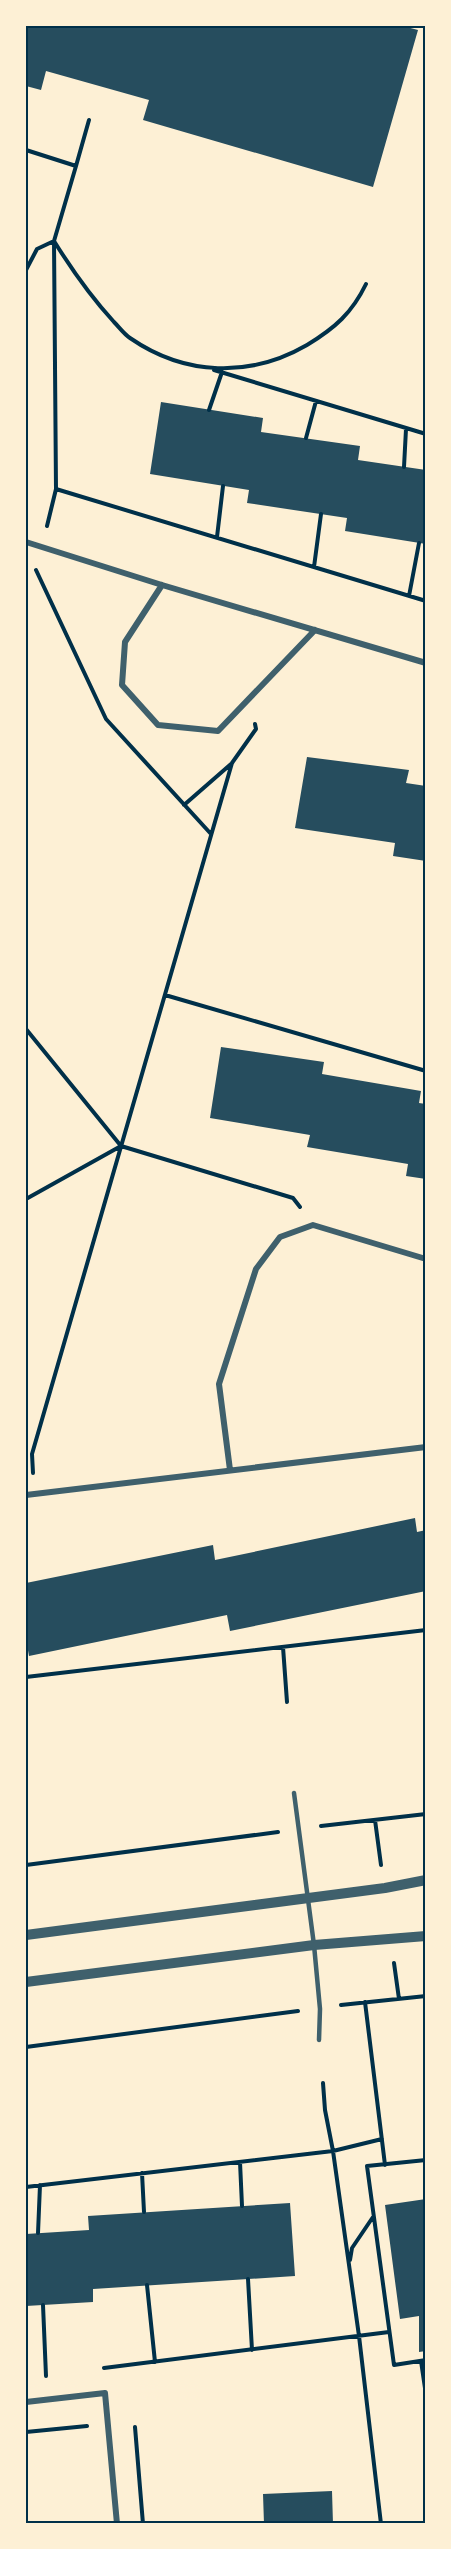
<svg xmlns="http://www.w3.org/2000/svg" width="451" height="2549" font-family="Quicksand,sans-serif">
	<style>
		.building { fill: #264d5e }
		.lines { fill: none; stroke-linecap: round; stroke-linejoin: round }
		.path { stroke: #003049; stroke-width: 4 }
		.service { stroke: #3f606c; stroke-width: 4.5 }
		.minor { stroke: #3f606c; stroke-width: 6 }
		.tertiary { stroke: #3f606c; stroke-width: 10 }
		.neatline { fill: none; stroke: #003049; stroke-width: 2 }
	</style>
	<rect width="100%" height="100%" fill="#fdf0d5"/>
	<path class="building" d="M 26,26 L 403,26 L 418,30 L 373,187 L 143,120 L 149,100 L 46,71 L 41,90 L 26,86 Z
		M 161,402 L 263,418 L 261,432 L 360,446 L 358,460 L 426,470 L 426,544 L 345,531 L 347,518 L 247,503 L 249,490 L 150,474 Z
		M 307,757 L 409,770 L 406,783 L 426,786 L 426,861 L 393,856 L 395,843 L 295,828 Z
		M 221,1047 L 324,1062 L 322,1074 L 421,1091 L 419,1103 L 426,1104 L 426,1179 L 406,1176 L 408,1164 L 307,1147 L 310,1135 L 210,1118 Z
		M 415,1518 L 417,1532 L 426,1530 L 426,1591 L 230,1631 L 227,1615 L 29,1656 L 26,1639 L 26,1583 L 213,1545 L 215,1560 Z
		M 426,2199 L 426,2351 L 419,2352 L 419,2316 L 400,2319 L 385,2205 Z
		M 290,2203 L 295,2276 L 93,2289 L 93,2302 L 26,2306 L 26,2234 L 89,2230 L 88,2216 Z
		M 332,2491 L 333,2524 L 264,2524 L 263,2494 Z"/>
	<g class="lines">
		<path class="path" d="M 26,150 L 76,166 L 89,120
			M 26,270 L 37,249 L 54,241 C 72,270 91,297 114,322 C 119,327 124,334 130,338 C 185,376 250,378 307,345 C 335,328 352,313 366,284
			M 214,370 L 426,434
			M 209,410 L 222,372
			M 306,438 L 316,401
			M 404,467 L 406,429
			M 56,489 L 426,601
			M 47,526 L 56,489 L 54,241 L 76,166
			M 217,537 L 223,486
			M 314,567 L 321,514
			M 36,570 L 106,719 L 211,834
			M 409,596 L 419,543
			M 184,805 L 231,764
			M 165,995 L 426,1071
			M 26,1029 L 121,1146 L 293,1198 L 300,1207
			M 26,1199 L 121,1146
			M 33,1473 L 32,1454 L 232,763 L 256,729 L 255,724
			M 283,1647 L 287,1702
			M 26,1677 L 426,1630
			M 375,1820 L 381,1865
			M 321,1826 L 426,1814
			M 26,1865 L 278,1832
			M 394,1963 L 399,1999
			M 365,2002 L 385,2165
			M 341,2005 L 426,1996
			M 26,2047 L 298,2011
			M 323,2083 L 325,2110 L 333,2151 L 359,2336 L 381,2524
			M 426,2160 L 367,2166 L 394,2365 L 426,2360
			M 240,2162 L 242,2206
			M 142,2173 L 144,2212
			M 26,2187 L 333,2151 L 382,2139
			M 38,2233 L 40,2185
			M 350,2260 L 352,2248 L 373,2217
			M 248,2279 L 252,2350
			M 147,2285 L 155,2362
			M 43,2305 L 46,2376
			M 421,2361 L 426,2395
			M 104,2368 L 389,2332
			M 135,2427 L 143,2524
			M 26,2432 L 87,2426"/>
		<path class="service" d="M 294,1793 L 314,1945 L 320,2009 L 319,2040"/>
		<path class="minor" d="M 26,542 L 162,585 L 426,663
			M 162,585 L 125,642 L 122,685 L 158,725 L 218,731 L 315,630
			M 230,1470 L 219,1384 L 256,1269 L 280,1237 L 313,1225 L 426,1259
			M 26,1495 L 426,1447
			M 26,2402 L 105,2393 L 117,2524"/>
		<path class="tertiary" d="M 26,1935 L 385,1888 L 426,1880
			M 26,1982 L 314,1945 L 426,1936"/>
	</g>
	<rect width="451" height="2549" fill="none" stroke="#fdf0d5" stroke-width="54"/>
	<rect x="27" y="27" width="397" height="2495" class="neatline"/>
</svg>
